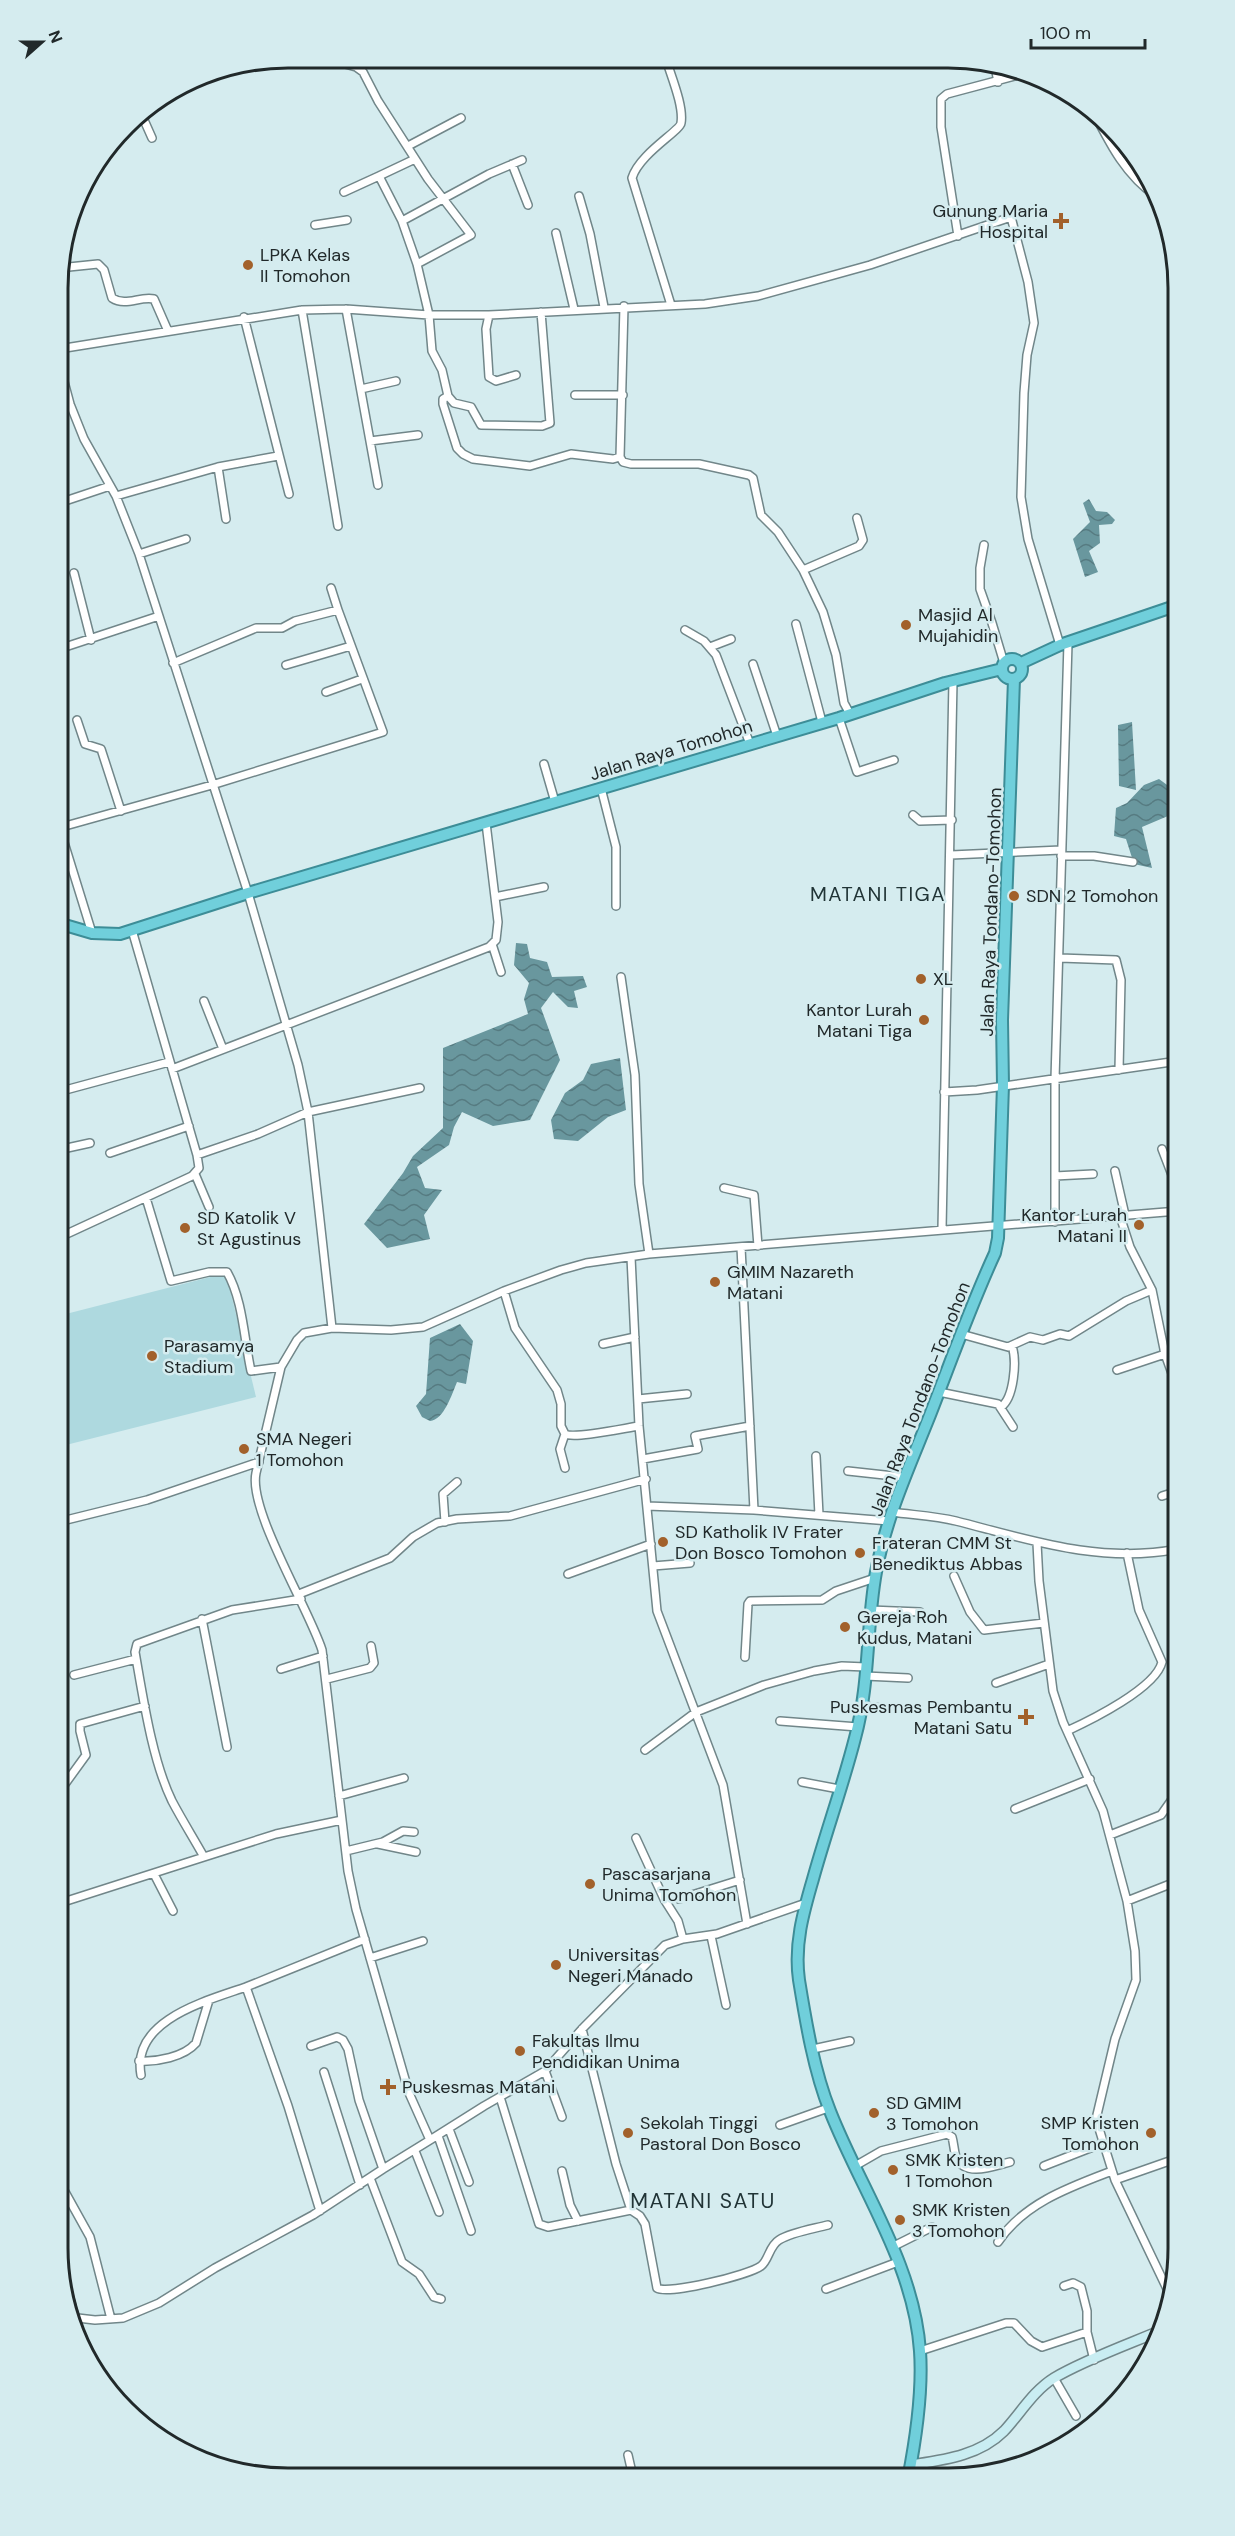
<svg xmlns="http://www.w3.org/2000/svg" width="1235" height="2536" font-family="'DM Sans',sans-serif">
	<style>
		.pitch { fill: #aed9df }
		.water { fill: url(#water-waves) }
		.lines { fill: none; stroke-linecap: round; stroke-linejoin: round }
		.minor-casing { stroke: #718689; stroke-width: 10 }
		.secondary-casing { stroke: #718689; stroke-width: 12 }
		.trunk-casing { stroke: #3d8d97; stroke-width: 14 }
		.minor { stroke: #fff; stroke-width: 7 }
		.secondary { stroke: #c9edf2; stroke-width: 9 }
		.trunk { stroke: #70cfdb; stroke-width: 10 }
		.poi-dot { fill: #a2612b; stroke: #d5ecef; stroke-width: 2 }
		.labels { text-anchor: middle; stroke-width: 5; stroke-linejoin: round; paint-order: stroke }
		.poi-label { font-size: 18px; fill: #21292a; stroke: #d5ecef; text-anchor: start }
		.street-label { font-size: 18px; fill: #21292a; stroke: #d5ecef }
		.neighbourhood-label { font-size: 20px; letter-spacing: 1.5px; fill: #213436; stroke: #d5ecef }
		.quarter-label { font-size: 21px; letter-spacing: 1.5px; fill: #213436; stroke: #d5ecef }
		.rim { fill: none; stroke: #21292a; stroke-width: 3 }
	</style>
	<defs>
		<pattern id="water-waves" width="16" height="10" patternUnits="userSpaceOnUse" patternTransform="scale(1.5)"><rect width="16" height="10" fill="#69979e"/><path d="M0 5q4-4 8 0t8 0" fill="none" stroke="#567b81"/></pattern>
	</defs>
	<rect width="100%" height="100%" fill="#d5ecef"/>
	<path class="pitch" d="M 226,1273 L 256,1397 L 58,1447 L 58,1316 Z"/>
	<path class="water" d="M 1089,499 L 1096,511 L 1107,512 L 1115,520 L 1112,524 L 1099,525 L 1100,543 L 1089,551 L 1098,572 L 1085,577 L 1073,539 L 1090,522 L 1083,503 Z
		M 1132,722 L 1136,790 L 1119,786 L 1118,725 Z
		M 1159,779 L 1178,793 L 1175,813 L 1142,827 L 1152,868 L 1134,864 L 1126,839 L 1114,836 L 1116,808 L 1127,803 L 1144,785 Z
		M 516,943 L 527,944 L 530,958 L 547,962 L 552,977 L 583,976 L 587,987 L 574,991 L 578,1008 L 568,1007 L 553,992 L 541,1008 L 560,1060 L 530,1120 L 493,1126 L 462,1112 L 454,1127 L 449,1145 L 417,1167 L 425,1188 L 442,1190 L 424,1215 L 430,1239 L 387,1248 L 364,1224 L 403,1173 L 413,1156 L 443,1128 L 443,1048 L 528,1014 L 524,999 L 529,983 L 514,965 Z
		M 620,1058 L 626,1110 L 608,1117 L 578,1141 L 554,1139 L 551,1120 L 565,1093 L 583,1080 L 591,1064 Z
		M 460,1324 L 473,1341 L 466,1384 L 457,1382 C 452,1394 444,1420 430,1421 L 422,1417 L 416,1406 L 426,1394 L 430,1338 Z"/>
	<g class="lines">
		<defs>
			<path id="minor" d="M 288,57 L 295,62 L 310,57
				M 320,57 L 356,67 L 363,72 L 378,101 L 428,179 L 471,235 L 417,264
				M 666,59 C 671,76 684,106 681,123 C 680,131 639,154 632,178 L 671,305
				M 994,62 L 998,82
				M 1092,109 C 1109,142 1125,175 1156,196
				M 140,111 L 152,138
				M 408,146 L 461,118
				M 1113,148 L 1123,141
				M 512,164 L 528,205
				M 379,176 L 415,159
				M 344,192 L 379,176 L 402,221 L 417,264 L 429,315 L 432,351 L 442,370 L 448,396 L 454,403 L 471,407 L 481,425 L 542,426 L 550,423 L 541,312
				M 579,196 L 590,234 L 604,307
				M 402,221 L 489,174 L 522,160
				M 315,225 L 347,220
				M 556,233 L 574,309
				M 958,236 L 941,127 L 941,99 L 947,94 L 1026,73
				M 59,268 L 98,264 L 104,270 L 112,298 C 126,307 139,296 154,299 L 168,331
				M 624,306 L 620,457 L 623,462 L 631,464 L 699,464 L 749,475 L 753,478 L 761,515 L 778,532 L 803,570 L 823,612 L 836,655 L 844,703 L 850,714
				M 346,309 L 378,485
				M 302,310 L 338,526
				M 489,315 L 486,329 L 489,377 L 496,381 L 516,375
				M 244,317 L 289,494
				M 59,349 L 302,310 L 346,309 L 429,315 L 489,315 L 705,304 L 758,296 L 870,265 L 1011,217 L 1028,282 L 1034,323 L 1027,355 L 1024,393 L 1021,497 L 1028,539 L 1060,645
				M 59,363 L 70,404 L 84,439 L 116,496 L 139,554 L 248,893 L 298,1065 L 308,1112 L 332,1328
				M 361,389 L 396,381
				M 575,395 L 623,395
				M 448,396 L 443,399 L 443,404 L 457,448 L 463,454 L 473,459 L 530,466 L 571,454 L 613,459 L 620,457
				M 370,441 L 418,435
				M 218,467 L 278,456
				M 116,496 L 218,467 L 226,519
				M 59,503 L 110,486
				M 984,545 L 980,568 L 980,589 L 992,623 L 1004,663
				M 139,554 L 186,539
				M 803,570 L 859,546 L 863,540 L 857,518
				M 74,573 L 91,640
				M 331,588 L 338,610
				M 796,624 L 822,722
				M 685,630 L 704,641 L 716,655 L 750,744
				M 710,647 L 731,639
				M 59,649 L 159,616
				M 753,664 L 777,736
				M 286,665 L 351,646
				M 326,692 L 362,679
				M 839,718 L 857,772 L 894,760
				M 77,720 L 85,744 L 101,749 L 121,811
				M 544,764 L 555,802
				M 601,788 L 616,847 L 616,906
				M 913,815 L 920,821 L 952,820
				M 58,823 L 92,933
				M 58,828 L 212,785 L 383,732 L 338,610 L 295,621 L 282,628 L 256,628 L 173,663
				M 951,855 L 1061,850
				M 1061,856 L 1094,856 L 1133,862
				M 495,897 L 544,887
				M 492,944 L 501,972
				M 1060,958 L 1116,960 L 1121,980 L 1119,1070
				M 621,977 L 635,1075 L 639,1184 L 649,1254
				M 204,1001 L 223,1049
				M 172,1069 L 489,947 L 496,940 L 498,922 L 486,823
				M 58,1092 L 169,1062
				M 944,1092 L 977,1090 L 1178,1061
				M 1162,1149 L 1172,1175 L 1178,1211
				M 58,1150 L 90,1143
				M 110,1153 L 189,1126
				M 197,1155 L 258,1134 L 308,1112 L 420,1088
				M 1115,1171 L 1125,1215
				M 195,1174 L 209,1207
				M 1055,1176 L 1093,1174
				M 724,1188 L 754,1195 L 758,1246
				M 146,1198 L 171,1281 L 209,1272 L 227,1272 C 243,1300 244,1339 251,1371 L 281,1367
				M 1120,1216 L 1130,1247 L 1152,1290 L 1165,1354 L 1178,1390
				M 1055,1222 L 1055,1079 L 1068,643
				M 942,1229 L 953,681
				M 58,1238 L 192,1176 L 199,1168 L 197,1155 L 132,930
				M 741,1247 L 754,1510
				M 631,1257 L 639,1426 L 657,1611 L 723,1785 L 747,1924
				M 504,1291 L 515,1328 L 557,1390 L 561,1404 L 561,1426 L 565,1434 C 574,1439 625,1428 639,1426
				M 961,1334 L 1008,1347 L 1030,1337 L 1043,1340 L 1060,1334 L 1069,1336 L 1126,1301 L 1152,1290
				M 603,1344 L 635,1337
				M 1164,1350 L 1178,1349
				M 1117,1370 L 1165,1354
				M 939,1392 L 998,1404 L 1013,1427
				M 638,1399 L 687,1394
				M 1001,1407 C 1014,1398 1017,1361 1012,1346
				M 565,1434 L 560,1449 L 565,1468
				M 816,1456 L 819,1515
				M 643,1459 L 698,1449 L 695,1436 L 750,1426
				M 848,1471 L 903,1477
				M 1162,1496 L 1178,1491
				M 647,1506 L 754,1510 L 889,1521
				M 892,1512 C 913,1515 935,1516 956,1521 C 1030,1540 1100,1564 1178,1549
				M 58,1522 L 147,1500 L 259,1462
				M 445,1522 L 443,1494 L 457,1482
				M 1037,1543 L 1039,1581 L 1053,1691 L 1063,1722 L 1103,1811 L 1127,1901 L 1135,1951 L 1136,1980 L 1115,2039 L 1096,2119 L 1115,2180 L 1170,2295
				M 653,1566 L 690,1563
				M 568,1574 L 651,1544
				M 954,1576 L 970,1612 L 984,1630 L 1044,1623
				M 299,1594 L 390,1558 L 413,1537 L 437,1523 L 457,1519 L 510,1516 L 646,1479
				M 870,1610 L 920,1612
				M 202,1619 L 227,1747
				M 745,1657 L 748,1604 L 750,1601 L 822,1600 L 836,1591 L 875,1578
				M 281,1669 L 323,1656
				M 74,1675 L 136,1659
				M 865,1676 L 908,1678
				M 327,1679 L 370,1668 L 374,1663 L 371,1646
				M 996,1683 L 1049,1664
				M 862,1706 L 898,1710
				M 780,1721 L 858,1727
				M 1067,1731 C 1091,1720 1156,1688 1162,1662 L 1139,1610 L 1127,1553
				M 645,1750 L 696,1712 L 764,1685 L 814,1671 L 842,1666 L 866,1667
				M 802,1782 L 839,1789
				M 57,1795 L 86,1755 L 80,1731 L 80,1724 L 145,1706
				M 339,1796 L 404,1778
				M 1015,1809 L 1090,1779
				M 1110,1835 L 1161,1815 L 1178,1791
				M 636,1838 L 664,1899 L 678,1921 L 683,1939
				M 378,1844 L 416,1852
				M 346,1851 L 383,1842 L 403,1831 L 414,1832
				M 204,1857 L 276,1834 L 342,1820
				M 154,1874 L 173,1911
				M 679,1899 L 740,1880
				M 1127,1901 L 1178,1881
				M 806,1903 L 717,1934 L 683,1939 L 665,1945 L 582,2029 L 545,2071 L 484,2106 L 430,2140 L 409,2093 L 356,1909 L 348,1871 L 322,1650 C 309,1609 248,1510 256,1473 L 281,1367 L 297,1340 L 304,1333 L 332,1328 L 391,1330 L 423,1327 L 504,1291 L 561,1270 L 586,1263 L 649,1254 L 1178,1211
				M 57,1904 L 204,1857 C 194,1839 182,1820 172,1801 C 152,1760 143,1697 135,1652 L 137,1644 L 232,1610 L 301,1599
				M 711,1936 L 726,2005
				M 370,1958 L 423,1941
				M 582,2029 L 616,2164 L 631,2210 L 640,2216 L 645,2224 L 657,2288 C 668,2295 749,2275 761,2266 C 769,2260 769,2246 779,2240 C 792,2232 813,2229 828,2225
				M 311,2046 L 337,2037 L 343,2040 L 348,2049 L 359,2100 L 383,2169
				M 813,2049 L 850,2041
				M 139,2061 C 157,2062 184,2057 196,2043 L 209,2000
				M 545,2071 L 562,2117
				M 324,2072 L 360,2185
				M 141,2075 C 131,2020 206,2001 246,1987
				M 500,2097 L 539,2224 L 548,2227 L 631,2210
				M 780,2125 L 828,2108
				M 449,2129 L 469,2182
				M 438,2136 L 471,2231
				M 415,2151 L 439,2212
				M 855,2166 L 881,2151 L 947,2134 L 952,2137 C 954,2144 954,2151 956,2157 C 965,2178 994,2166 1010,2162
				M 1044,2166 L 1103,2143
				M 562,2171 L 570,2205 L 578,2221
				M 370,2178 L 402,2262 L 419,2274 L 434,2297 L 441,2299
				M 1115,2180 L 1178,2158
				M 57,2196 L 65,2192 L 90,2237 L 111,2319
				M 320,2211 L 288,2106 L 246,1987 L 365,1939
				M 998,2242 C 1024,2203 1070,2187 1112,2171
				M 892,2247 L 932,2227
				M 57,2249 L 75,2318
				M 1064,2286 L 1073,2283 L 1081,2287 L 1087,2311 L 1087,2332
				M 826,2289 L 898,2262
				M 69,2317 L 95,2320 L 123,2318 L 159,2303 L 215,2268 L 313,2215 L 383,2169 L 430,2140
				M 920,2351 L 1006,2323 L 1014,2323 L 1031,2341 L 1042,2347 L 1087,2332 L 1094,2360
				M 1054,2378 L 1076,2416
				M 628,2455 L 633,2477"/>
			<path id="secondary" d="M 911,2465 C 943,2460 979,2456 1004,2431 C 1020,2414 1033,2391 1054,2378 C 1084,2360 1129,2344 1162,2330"/>
			<path id="trunk" d="M1002 669a10 10 0 1 1 20 0a10 10 0 1 1-20 0Z
				M 1021,663 L 1060,645 L 1178,605
				M 58,923 L 92,933 L 120,934 L 248,893 L 839,718 L 945,683 L 1002,669
				M 908,2479 C 916,2438 923,2393 920,2351 C 914,2264 861,2190 830,2111 C 814,2071 806,2023 799,1980 C 794,1945 803,1913 813,1879 C 826,1832 843,1785 855,1738 C 870,1684 866,1627 876,1572 C 886,1518 908,1470 928,1420 C 950,1364 970,1307 995,1253 L 998,1238 L 1003,1085 L 1002,1020 L 1014,679"/>
		</defs>
		<use href="#minor" class="minor-casing"/>
		<use href="#secondary" class="secondary-casing"/>
		<use href="#trunk" class="trunk-casing"/>
		<use href="#minor" class="minor"/>
		<use href="#secondary" class="secondary"/>
		<use href="#trunk" class="trunk"/>
	</g>
	<g class="poi-dot">
		<path d="M1058 212h6v6h6v6h-6v6h-6v-6h-6v-6h6z"/>
		<circle cx="248" cy="265" r="6"/>
		<circle cx="906" cy="625" r="6"/>
		<circle cx="1014" cy="896" r="6"/>
		<circle cx="921" cy="979" r="6"/>
		<circle cx="924" cy="1020" r="6"/>
		<circle cx="1139" cy="1225" r="6"/>
		<circle cx="185" cy="1228" r="6"/>
		<circle cx="715" cy="1282" r="6"/>
		<circle cx="152" cy="1356" r="6"/>
		<circle cx="244" cy="1449" r="6"/>
		<circle cx="663" cy="1542" r="6"/>
		<circle cx="860" cy="1553" r="6"/>
		<circle cx="845" cy="1627" r="6"/>
		<path d="M1023 1708h6v6h6v6h-6v6h-6v-6h-6v-6h6z"/>
		<circle cx="590" cy="1884" r="6"/>
		<circle cx="556" cy="1965" r="6"/>
		<circle cx="520" cy="2051" r="6"/>
		<path d="M385 2078h6v6h6v6h-6v6h-6v-6h-6v-6h6z"/>
		<circle cx="874" cy="2113" r="6"/>
		<circle cx="628" cy="2133" r="6"/>
		<circle cx="1151" cy="2133" r="6"/>
		<circle cx="893" cy="2170" r="6"/>
		<circle cx="900" cy="2220" r="6"/>
	</g>
	<g class="labels">
		<g class="poi-label">
			<text x="1048" y="217" text-anchor="end">Gunung Maria<tspan x="1048" dy="21">Hospital</tspan></text>
			<text x="260" y="261">LPKA Kelas<tspan x="260" dy="21">II Tomohon</tspan></text>
			<text x="918" y="621">Masjid Al<tspan x="918" dy="21">Mujahidin</tspan></text>
			<text x="1026" y="902">SDN 2 Tomohon</text>
			<text x="933" y="985">XL</text>
			<text x="912" y="1016" text-anchor="end">Kantor Lurah<tspan x="912" dy="21">Matani Tiga</tspan></text>
			<text x="1127" y="1221" text-anchor="end">Kantor Lurah<tspan x="1127" dy="21">Matani II</tspan></text>
			<text x="197" y="1224">SD Katolik V<tspan x="197" dy="21">St Agustinus</tspan></text>
			<text x="727" y="1278">GMIM Nazareth<tspan x="727" dy="21">Matani</tspan></text>
			<text x="164" y="1352">Parasamya<tspan x="164" dy="21">Stadium</tspan></text>
			<text x="256" y="1445">SMA Negeri<tspan x="256" dy="21">1 Tomohon</tspan></text>
			<text x="675" y="1538">SD Katholik IV Frater<tspan x="675" dy="21">Don Bosco Tomohon</tspan></text>
			<text x="872" y="1549">Frateran CMM St<tspan x="872" dy="21">Benediktus Abbas</tspan></text>
			<text x="857" y="1623">Gereja Roh<tspan x="857" dy="21">Kudus, Matani</tspan></text>
			<text x="1012" y="1713" text-anchor="end">Puskesmas Pembantu<tspan x="1012" dy="21">Matani Satu</tspan></text>
			<text x="602" y="1880">Pascasarjana<tspan x="602" dy="21">Unima Tomohon</tspan></text>
			<text x="568" y="1961">Universitas<tspan x="568" dy="21">Negeri Manado</tspan></text>
			<text x="532" y="2047">Fakultas Ilmu<tspan x="532" dy="21">Pendidikan Unima</tspan></text>
			<text x="402" y="2093">Puskesmas Matani</text>
			<text x="886" y="2109">SD GMIM<tspan x="886" dy="21">3 Tomohon</tspan></text>
			<text x="640" y="2129">Sekolah Tinggi<tspan x="640" dy="21">Pastoral Don Bosco</tspan></text>
			<text x="1139" y="2129" text-anchor="end">SMP Kristen<tspan x="1139" dy="21">Tomohon</tspan></text>
			<text x="905" y="2166">SMK Kristen<tspan x="905" dy="21">1 Tomohon</tspan></text>
			<text x="912" y="2216">SMK Kristen<tspan x="912" dy="21">3 Tomohon</tspan></text>
		</g>
		<g class="street-label">
			<text transform="translate(671 750) rotate(-17)" y="6">Jalan Raya Tomohon</text>
			<text transform="translate(991 912) rotate(-88)" y="6">Jalan Raya Tondano-Tomohon</text>
			<text transform="translate(920 1399) rotate(-69)" y="6">Jalan Raya Tondano-Tomohon</text>
		</g>
		<g class="neighbourhood-label">
			<text x="878" y="901">MATANI TIGA</text>
		</g>
		<g class="quarter-label">
			<text x="703" y="2208">MATANI SATU</text>
		</g>
	</g>
	<path d="M0 0H1235V2536H0ZM288 68H948A220 220 0 0 1 1168 288V2248A220 220 0 0 1 948 2468H288A220 220 0 0 1 68 2248V288A220 220 0 0 1 288 68Z" fill="#d5ecef" fill-rule="evenodd"/>
	<path class="rim" d="M288 68H948A220 220 0 0 1 1168 288V2248A220 220 0 0 1 948 2468H288A220 220 0 0 1 68 2248V288A220 220 0 0 1 288 68Z"/>
	<g transform="translate(42 42) rotate(69)" stroke="#d5ecef" stroke-width="4.5" paint-order="stroke">
	<path d="M0-4.5L10 22L0 15L-10 22Z" fill="#21292a"/>
	<text y="-9" font-size="16" font-weight="bold" text-anchor="middle" fill="#21292a">N</text>
	</g>
	<path d="M1031 39v9h114v-9" fill="none" stroke="#21292a" stroke-width="3"/>
	<text x="1040" y="39" font-size="18" fill="#21292a" stroke="#d5ecef" stroke-width="4.5" paint-order="stroke">100 m</text>
</svg>
